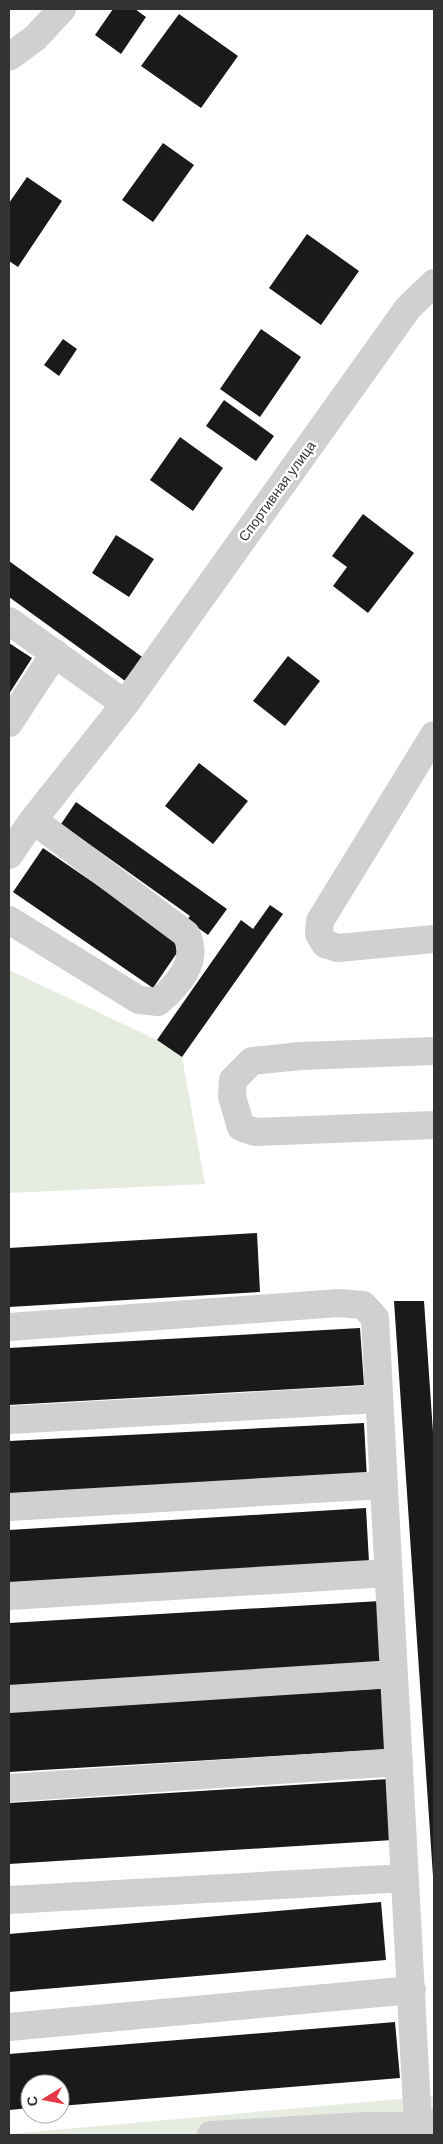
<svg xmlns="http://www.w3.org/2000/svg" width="443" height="2144" font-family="Arial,sans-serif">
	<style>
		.green { fill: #e6ecdf }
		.building { fill: #1a1a1a }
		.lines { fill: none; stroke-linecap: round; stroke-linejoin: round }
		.minor { stroke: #d0d0d0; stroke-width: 28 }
		.labels { text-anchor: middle; stroke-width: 5; stroke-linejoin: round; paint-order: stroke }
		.street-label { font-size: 14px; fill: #333; stroke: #fff }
	</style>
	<rect width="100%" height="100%" fill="#fff"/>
	<path class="green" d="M 9,970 L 157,1040 L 182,1057 L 205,1184 L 9,1193 Z
		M 434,2096 L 434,2135 L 9,2135 L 9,2134 Z"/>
	<path class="building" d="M 113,9 L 135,9 L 146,17 L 121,54 L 95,35 Z
		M 179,14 L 238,56 L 201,108 L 141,66 Z
		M 163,143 L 194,165 L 153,222 L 122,200 Z
		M 27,177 L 62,201 L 18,267 L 9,261 L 9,203 Z
		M 307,234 L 359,271 L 321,325 L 269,288 Z
		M 261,329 L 301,357 L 260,417 L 220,389 Z
		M 63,339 L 77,349 L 59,376 L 44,365 Z
		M 224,400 L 274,436 L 256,461 L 206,426 Z
		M 180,437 L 223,468 L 193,511 L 150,480 Z
		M 363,514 L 414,553 L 368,613 L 333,586 L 347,567 L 332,556 Z
		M 116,535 L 154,559 L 129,597 L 92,573 Z
		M 9,561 L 145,659 L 128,683 L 9,597 Z
		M 9,643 L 32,658 L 9,694 Z
		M 288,656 L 320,681 L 285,726 L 253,701 Z
		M 199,763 L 248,801 L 213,844 L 165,806 Z
		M 76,802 L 227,909 L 208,935 L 187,920 L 190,916 L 61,824 Z
		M 43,848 L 183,944 L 153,988 L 13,892 Z
		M 270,905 L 283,914 L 182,1057 L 157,1040 L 241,920 L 253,929 Z
		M 257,1233 L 260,1292 L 9,1307 L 9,1248 Z
		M 394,1301 L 424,1301 L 434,1447 L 434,1891 Z
		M 360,1328 L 364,1385 L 9,1405 L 9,1348 Z
		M 364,1423 L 367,1479 L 9,1497 L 9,1441 Z
		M 366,1508 L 369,1562 L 9,1584 L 9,1530 Z
		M 380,1601 L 383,1663 L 9,1686 L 9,1623 Z
		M 390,1688 L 393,1749 L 9,1772 L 9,1711 Z
		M 389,1779 L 393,1840 L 9,1864 L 9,1803 Z
		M 381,1902 L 386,1960 L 9,1992 L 9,1934 Z
		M 395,2022 L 400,2078 L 60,2106 L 60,2084 L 30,2084 L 30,2108 L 9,2110 L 9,2054 Z"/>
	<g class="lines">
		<path class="minor" d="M 9,57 L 35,38 L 62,9
			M 9,621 L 125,704
			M 9,723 L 55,653
			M 434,735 L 320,921 L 319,934 L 325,944 L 338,948 L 434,939
			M 9,855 L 33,820 L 125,704 L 408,308 L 434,283
			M 9,920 L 139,1000 L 158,1002 C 178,985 200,961 186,934 L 33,820
			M 434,1051 L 301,1056 L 252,1061 L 233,1080 L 232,1097 L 241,1127 L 255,1132 L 434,1125
			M 9,1327 L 339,1303 L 363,1305 L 375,1318 L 418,2126 L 422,2135
			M 9,1420 L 378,1399
			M 9,1507 L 383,1485
			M 9,1596 L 388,1573
			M 9,1699 L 394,1674
			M 9,1788 L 399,1762
			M 9,1900 L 405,1878
			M 9,2027 L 412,1990
			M 211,2135 L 363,2126 L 418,2126 L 434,2123"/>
	</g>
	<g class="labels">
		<g class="street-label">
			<text transform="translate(277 491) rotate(-54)" y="5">Спортивная улица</text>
		</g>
	</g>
	<rect width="443" height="2144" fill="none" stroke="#333333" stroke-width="20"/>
	<g transform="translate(45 2099) rotate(260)"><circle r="24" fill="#ffffff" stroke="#adadad"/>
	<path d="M0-4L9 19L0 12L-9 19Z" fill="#e63946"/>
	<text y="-8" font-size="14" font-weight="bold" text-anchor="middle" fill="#333333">С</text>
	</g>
</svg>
